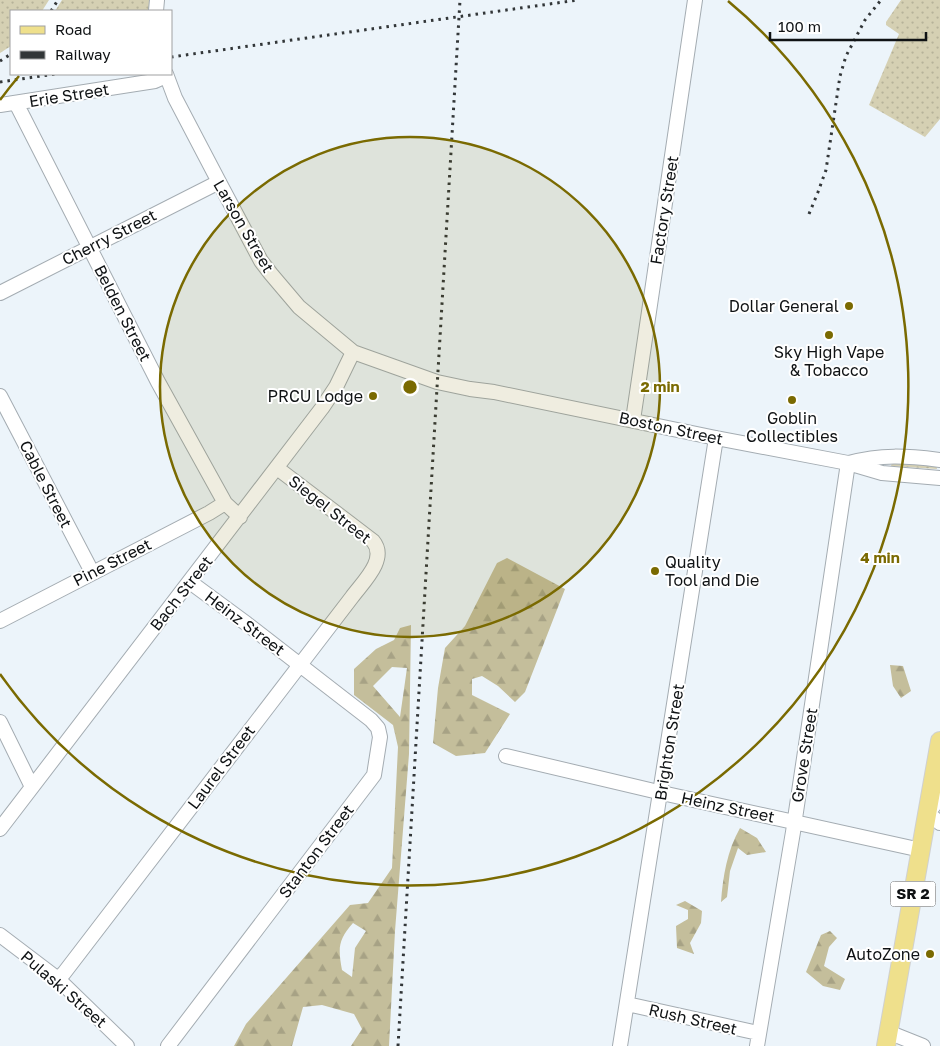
<svg xmlns="http://www.w3.org/2000/svg" width="940" height="1046" font-family="'Golos Text',sans-serif">
	<style>
		.grass { fill: url(#grass-dots) }
		.forest { fill: url(#forest-firs); fill-rule: evenodd }
		.lines { fill: none; stroke-linecap: round; stroke-linejoin: round }
		.minor-casing { stroke: #a4acb2; stroke-width: 16 }
		.major-casing { stroke: #cfd0d0; stroke-width: 20 }
		.minor { stroke: #fff; stroke-width: 14 }
		.major { stroke: #efe08c; stroke-width: 18 }
		.rail { stroke: #323638; stroke-width: 3; stroke-dasharray: 2.5 5; stroke-linecap: butt }
		.ring { fill: none; stroke: #7a6a01; stroke-width: 2.5 }
		.poi-dot { fill: #7a6a01; stroke: #fff; stroke-width: 2 }
		.labels { text-anchor: middle; stroke-width: 4; stroke-linejoin: round; paint-order: stroke }
		.shield { fill: #fff; stroke: #57595a; stroke-width: 1 }
		.shield-label { font-size: 15px; font-weight: bold; fill: #0f1214 }
		.street-label { font-size: 16px; fill: #0f1214; stroke: #fff }
		.poi-label { font-size: 16px; fill: #0f1214; stroke: #fff; text-anchor: end }
		.centre { fill: #7a6a01; stroke: #fff; stroke-width: 2.5 }
		.ring-label { font-size: 15px; text-anchor: middle; font-weight: bold; fill: #7a6a01; stroke: #fff; stroke-width: 4; stroke-linejoin: round; paint-order: stroke }
	</style>
	<defs>
		<pattern id="grass-dots" width="8" height="8" patternUnits="userSpaceOnUse" patternTransform="scale(1.25)"><rect width="8" height="8" fill="#d5d0b3"/><path d="M2 2h.1M6 6h.1" fill="none" stroke="#b6b299" stroke-width="1.8" stroke-linecap="round"/></pattern>
		<pattern id="forest-firs" width="22" height="20" patternUnits="userSpaceOnUse" patternTransform="scale(1.25)"><rect width="22" height="20" fill="#c4be9b"/><path d="M5 1l3.5 6h-7zM16 11l3.5 6h-7z" fill="#a7a285"/></pattern>
	</defs>
	<rect width="100%" height="100%" fill="#ecf4fa"/>
	<path class="grass" d="M 0,0 L 49,0 L 42,11 L 11,11 L 11,46 L 0,53 Z
		M 62,0 L 149,0 L 149,11 L 55,11 Z
		M 901,0 L 940,0 L 940,119 L 925,137 L 869,105 L 899,34 L 886,25 L 886,22 Z
		M 907,461 L 936,466 L 937,469 L 891,466 L 892,463 Z"/>
	<path class="forest" d="M 507,558 L 565,589 L 525,692 L 515,702 L 498,686 L 482,676 L 472,679 L 472,695 L 510,714 L 485,753 L 456,756 L 433,743 L 438,688 L 445,648 L 465,626 L 497,563 Z
		M 411,625 L 409,754 L 395,931 L 389,1046 L 351,1046 L 362,1029 L 354,1014 L 322,1005 L 303,1007 L 292,1046 L 234,1046 L 246,1024 L 350,905 L 368,903 L 392,868 L 398,747 L 393,725 L 354,695 L 354,669 L 376,649 L 394,640 L 400,628 ZM 392,667 L 407,668 L 400,717 L 373,686 ZM 353,923 L 366,931 L 355,948 L 352,977 L 342,970 C 338,948 338,940 353,923 Z
		M 890,665 L 903,666 L 911,691 L 901,698 L 893,686 Z
		M 740,828 L 757,838 L 766,852 L 747,855 L 738,848 L 730,871 L 727,897 L 721,902 C 723,876 727,851 740,828 Z
		M 685,901 L 702,911 L 701,923 L 690,943 L 694,954 L 677,948 L 676,926 L 688,919 L 688,910 L 676,905 Z
		M 830,931 L 837,938 L 829,947 L 824,966 L 845,979 L 840,990 L 823,986 L 806,972 L 821,935 Z"/>
	<g class="lines">
		<defs>
			<path id="minor" d="M 156,11 L 157,0
				M 166,74 L 175,98 L 219,182 L 261,261 L 271,274 L 299,307 L 353,352 L 437,382 L 470,389 L 494,392 L 716,438 L 848,463 L 882,473 L 940,478
				M 16,103 L 158,382 L 225,503 L 240,517
				M 0,105 L 155,81 L 166,76
				M 0,293 L 219,182
				M 0,396 L 92,572
				M 633,420 L 695,0
				M 849,463 C 881,454 907,456 940,460
				M 0,621 L 209,513 L 225,503
				M 0,722 L 32,787
				M 506,756 L 671,795 L 921,850
				M 940,798 L 928,813 L 940,823
				M 0,829 L 322,408 L 336,387 L 353,352
				M 0,935 L 58,979 L 127,1046
				M 58,979 L 64,973 L 352,597 C 363,582 388,559 373,541 L 277,468
				M 627,1004 L 758,1033
				M 888,1032 L 923,1046
				M 168,1046 L 374,775 L 380,737 L 378,728 L 371,720 L 247,624 L 190,582
				M 620,1046 L 716,438
				M 757,1046 L 793,832 L 848,463"/>
			<path id="major" d="M 886,1046 L 940,741"/>
		</defs>
		<use href="#minor" class="minor-casing"/>
		<use href="#major" class="major-casing"/>
		<use href="#minor" class="minor"/>
		<use href="#major" class="major"/>
		<path class="rail" d="M 51,11 L 58,0
			M 171,57 L 578,0
			M 0,61 L 11,54
			M 0,82 L 55,74
			M 809,214 L 818,192 L 826,170 L 840,76 L 846,56 L 865,20 L 881,0
			M 398,1046 L 460,0"/>
	</g>
	<circle cx="410" cy="387" r="250" fill="#7a6a01" fill-opacity=".12"/>
	<g class="ring">
		<circle cx="410" cy="387" r="250"/>
		<path d="M0 100A500 500 0 0 1 19 76M728 1A500 500 0 1 1 0 674"/>
	</g>
	<g class="poi-dot">
		<circle cx="849" cy="306" r="5"/>
		<circle cx="829" cy="335" r="5"/>
		<circle cx="373" cy="396" r="5"/>
		<circle cx="792" cy="400" r="5"/>
		<circle cx="655" cy="571" r="5"/>
		<circle cx="930" cy="954" r="5"/>
	</g>
	<g class="labels">
		<rect class="shield" x="890.5" y="881.5" width="45" height="25" rx="4"/>
		<g class="shield-label">
			<text x="913" y="899">SR 2</text>
		</g>
		<g class="street-label">
			<text transform="translate(69 95) rotate(-9)" y="6">Erie Street</text>
			<text transform="translate(664 210) rotate(-81)" y="6">Factory Street</text>
			<text transform="translate(244 226) rotate(60)" y="6">Larson Street</text>
			<text transform="translate(109 237) rotate(-27)" y="6">Cherry Street</text>
			<text transform="translate(123 313) rotate(63)" y="6">Belden Street</text>
			<text transform="translate(671 428) rotate(12)" y="6">Boston Street</text>
			<text transform="translate(46 484) rotate(63)" y="6">Cable Street</text>
			<text transform="translate(330 509) rotate(38)" y="6">Siegel Street</text>
			<text transform="translate(112 562) rotate(-27)" y="6">Pine Street</text>
			<text transform="translate(181 593) rotate(-52)" y="6">Bach Street</text>
			<text transform="translate(245 623) rotate(37)" y="6">Heinz Street</text>
			<text transform="translate(669 742) rotate(-81)" y="6">Brighton Street</text>
			<text transform="translate(804 755) rotate(-81)" y="6">Grove Street</text>
			<text transform="translate(221 767) rotate(-53)" y="6">Laurel Street</text>
			<text transform="translate(728 807) rotate(12)" y="6">Heinz Street</text>
			<text transform="translate(316 851) rotate(-53)" y="6">Stanton Street</text>
			<text transform="translate(64 989) rotate(41)" y="6">Pulaski Street</text>
			<text transform="translate(693 1019) rotate(13)" y="6">Rush Street</text>
		</g>
		<g class="poi-label">
			<text x="839" y="312">Dollar General</text>
			<text x="829" y="358" text-anchor="middle">Sky High Vape<tspan x="829" dy="18">&amp; Tobacco</tspan></text>
			<text x="363" y="402">PRCU Lodge</text>
			<text x="792" y="424" text-anchor="middle">Goblin<tspan x="792" dy="18">Collectibles</tspan></text>
			<text x="665" y="568" text-anchor="start">Quality<tspan x="665" dy="18">Tool and Die</tspan></text>
			<text x="920" y="960">AutoZone</text>
		</g>
	</g>
	<circle cx="410" cy="387" r="8" class="centre"/>
	<g class="ring-label">
		<text x="660" y="392">2 min</text>
		<text x="880" y="563">4 min</text>
	</g>
	<rect x="10" y="10" width="162" height="65" fill="#ffffff" stroke="#9fa0a1"/>
	<rect x="20" y="26" width="25" height="8" fill="#efe08c" stroke="#9fa0a1"/>
	<text x="55" y="35" font-size="15" fill="#0f1214">Road</text>
	<rect x="20" y="51" width="25" height="8" fill="#323638" stroke="#9fa0a1"/>
	<text x="55" y="60" font-size="15" fill="#0f1214">Railway</text>
	<path d="M770 32v8h156v-8" fill="none" stroke="#0f1214" stroke-width="2.5"/>
	<text x="778" y="32" font-size="15" fill="#0f1214" stroke="#ffffff" stroke-width="4" paint-order="stroke">100 m</text>
</svg>
